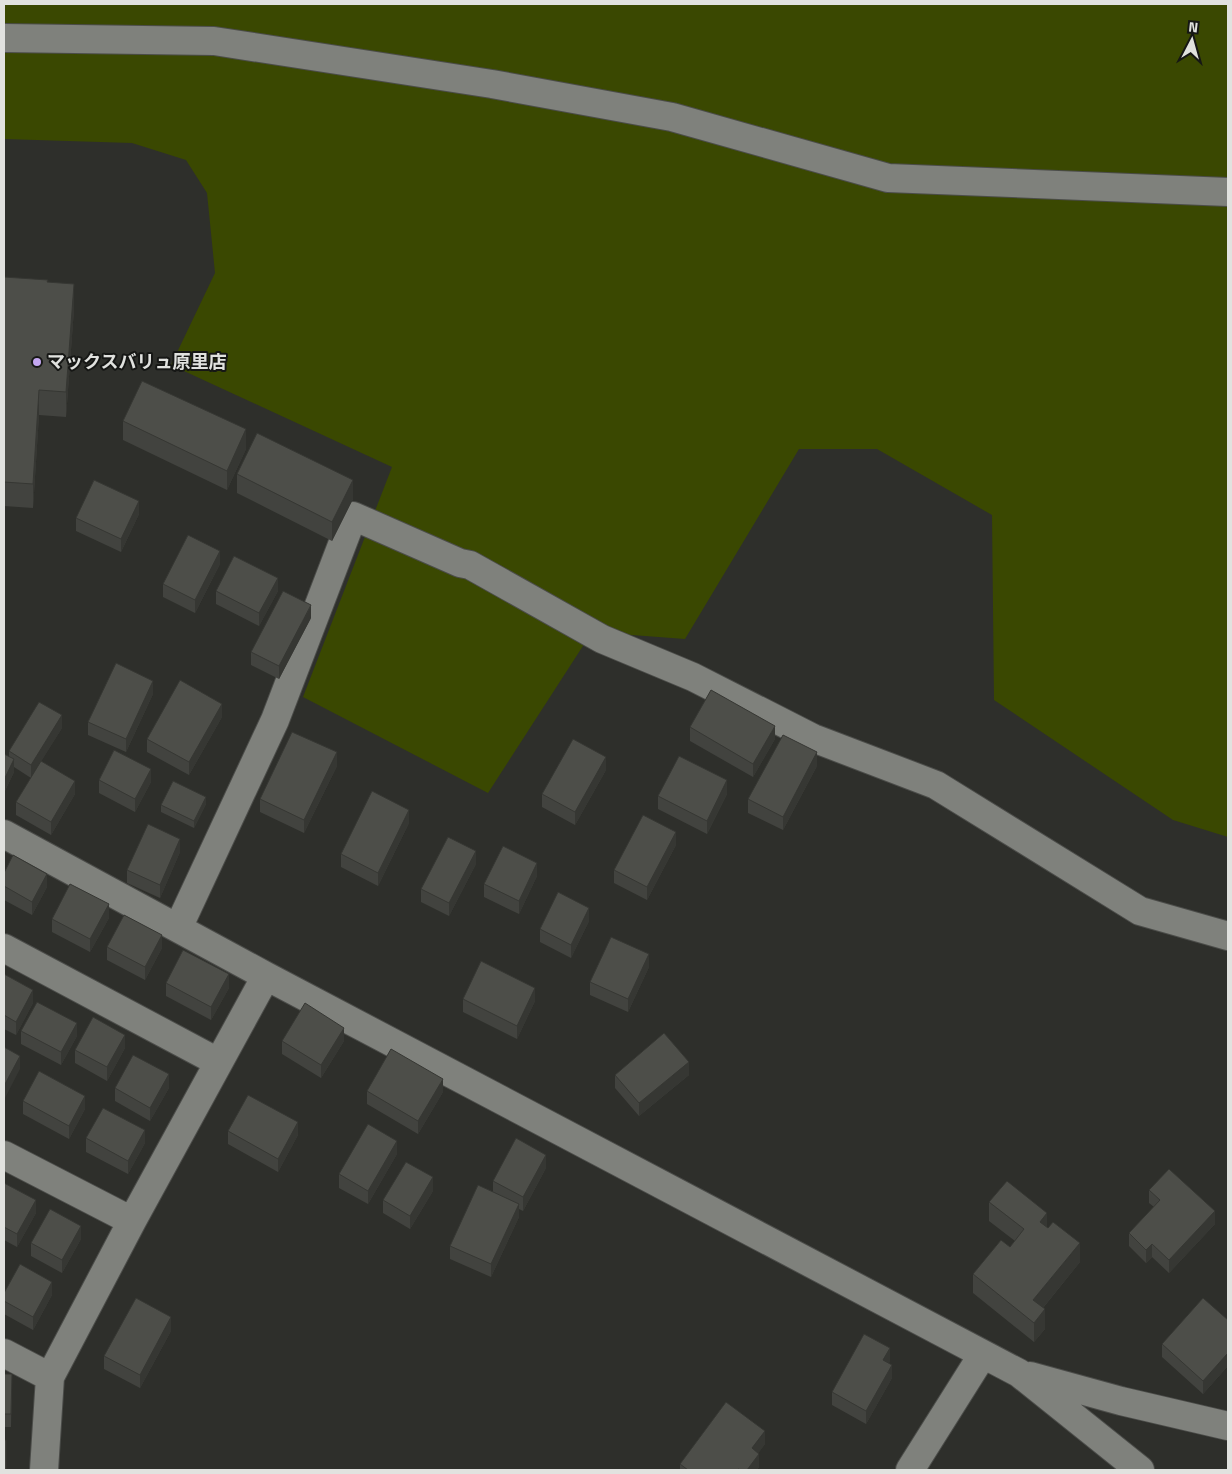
<svg xmlns="http://www.w3.org/2000/svg" width="1232" height="1474" font-family="'Titillium Web','Noto Sans JP',sans-serif">
	<style>
		.green { fill: #3a4801 }
		.lines { fill: none; stroke-linecap: round; stroke-linejoin: round }
		.minor-casing { stroke: #4b4c49; stroke-width: 30 }
		.minor { stroke: #7f817c; stroke-width: 28 }
		.wall { fill: #42433f }
		.shaded-wall { fill: #363733 }
		.building { fill: #4d4e49; stroke: #363733 }
		.poi-dot { fill: #c4a7f1; stroke: #161715; stroke-width: 2 }
		.labels { text-anchor: middle; stroke-width: 4; stroke-linejoin: round; paint-order: stroke }
		.poi-label { font-size: 18px; font-weight: bold; fill: #e1e2df; stroke: #161715; text-anchor: start }
	</style>
	<rect width="100%" height="100%" fill="#2e2f2b"/>
	<path class="green" d="M 4,4 L 1228,4 L 1228,837 L 1173,820 L 994,700 L 992,515 L 877,449 L 799,449 L 685,639 L 592,632 L 488,793 L 303,697 L 392,467 L 171,365 L 215,273 L 207,193 L 186,160 L 132,143 L 4,139 Z"/>
	<g class="lines">
		<defs>
			<path id="minor" d="M 4,38 L 214,41 L 492,84 L 672,117 L 888,178 L 1228,192
				M 4,834 L 266,976 L 1019,1373 L 1140,1470
				M 178,928 L 275,720 L 353,516 L 460,563 L 470,565 L 602,639 L 693,677 L 813,738 L 936,785 L 1140,911 L 1228,936
				M 4,948 L 218,1062
				M 4,1155 L 132,1221
				M 4,1353 L 50,1377
				M 1030,1376 L 1121,1401 L 1228,1426
				M 44,1470 L 50,1377 L 132,1221 L 266,976
				M 910,1470 L 983,1354"/>
		</defs>
		<use href="#minor" class="minor-casing"/>
		<use href="#minor" class="minor"/>
	</g>
	<path class="wall" d="M 4,277 L 48,282 L 74,309 L 66,417 L 39,415 L 33,508 L 4,506 Z
		M 123,421 L 246,449 L 227,490 L 123,440 Z
		M 237,474 L 353,499 L 332,541 L 237,493 Z
		M 139,514 L 121,552 L 76,531 L 76,518 Z
		M 220,564 L 195,613 L 163,597 L 163,584 Z
		M 216,591 L 278,591 L 259,626 L 216,604 Z
		M 311,618 L 279,679 L 251,665 L 251,652 Z
		M 153,694 L 126,752 L 88,735 L 88,722 Z
		M 222,717 L 189,775 L 147,752 L 147,739 Z
		M 690,727 L 775,739 L 753,777 L 690,741 Z
		M 62,728 L 41,761 L 75,794 L 51,835 L 16,815 L 16,802 L 31,778 L 14,767 L 14,772 L 4,793 L 4,754 L 9,757 L 9,751 Z
		M 337,766 L 304,833 L 260,812 L 260,799 Z
		M 817,766 L 783,830 L 748,813 L 748,799 Z
		M 606,770 L 575,825 L 542,807 L 542,794 Z
		M 99,780 L 151,782 L 135,812 L 99,793 Z
		M 727,794 L 707,834 L 658,809 L 658,796 Z
		M 206,804 L 194,828 L 161,812 L 161,805 Z
		M 409,823 L 378,886 L 341,867 L 341,854 Z
		M 676,845 L 647,900 L 614,883 L 614,870 Z
		M 180,852 L 160,898 L 127,883 L 127,870 Z
		M 476,864 L 449,916 L 421,902 L 421,889 Z
		M 4,873 L 47,887 L 32,915 L 4,900 Z
		M 537,876 L 519,914 L 484,897 L 484,884 Z
		M 109,918 L 90,952 L 52,932 L 52,919 Z
		M 589,921 L 571,958 L 540,942 L 540,929 Z
		M 107,947 L 162,948 L 145,980 L 107,960 Z
		M 649,967 L 628,1012 L 590,995 L 590,982 Z
		M 4,974 L 33,1003 L 16,1035 L 4,1029 Z
		M 166,983 L 229,988 L 211,1020 L 166,996 Z
		M 463,999 L 535,1001 L 517,1039 L 463,1012 Z
		M 21,1031 L 77,1036 L 61,1065 L 21,1044 Z
		M 282,1041 L 344,1041 L 321,1078 L 282,1054 Z
		M 125,1048 L 107,1081 L 75,1063 L 75,1050 Z
		M 615,1075 L 689,1075 L 639,1116 L 615,1088 Z
		M 115,1088 L 169,1088 L 150,1121 L 115,1101 Z
		M 367,1091 L 443,1092 L 418,1134 L 367,1104 Z
		M 23,1101 L 85,1109 L 69,1139 L 23,1114 Z
		M 228,1131 L 298,1135 L 278,1172 L 228,1144 Z
		M 86,1138 L 145,1143 L 128,1174 L 86,1152 Z
		M 397,1154 L 368,1204 L 339,1188 L 339,1174 Z
		M 546,1168 L 523,1211 L 519,1209 L 519,1217 L 491,1277 L 450,1259 L 450,1246 L 493,1192 L 493,1181 Z
		M 4,1183 L 36,1213 L 17,1247 L 4,1240 Z
		M 1149,1190 L 1215,1224 L 1169,1273 L 1152,1257 L 1146,1263 L 1129,1246 L 1129,1233 L 1154,1207 L 1149,1203 Z
		M 433,1191 L 410,1229 L 383,1213 L 383,1200 Z
		M 989,1202 L 1047,1227 L 1080,1262 L 1043,1308 L 1045,1329 L 1034,1342 L 973,1293 L 973,1274 L 1010,1247 L 1015,1241 L 989,1221 Z
		M 81,1239 L 62,1273 L 31,1256 L 31,1243 Z
		M 4,1293 L 52,1295 L 33,1330 L 4,1314 Z
		M 1228,1320 L 1228,1368 L 1227,1367 L 1203,1394 L 1162,1357 L 1162,1344 Z
		M 171,1331 L 140,1388 L 104,1369 L 104,1356 Z
		M 890,1361 L 889,1363 L 892,1378 L 866,1424 L 832,1405 L 832,1392 Z
		M 4,1374 L 12,1374 L 11,1427 L 4,1427 Z
		M 765,1444 L 758,1453 L 759,1467 L 756,1470 L 680,1470 L 680,1464 Z"/>
	<path class="shaded-wall" d="M 74,284 L 74,309 L 66,417 L 66,392 Z
		M 39,390 L 39,415 L 33,508 L 33,484 Z
		M 246,429 L 246,449 L 227,490 L 227,471 Z
		M 353,480 L 353,499 L 332,541 L 332,522 Z
		M 139,501 L 139,514 L 121,552 L 121,539 Z
		M 220,551 L 220,564 L 195,613 L 195,600 Z
		M 278,578 L 278,591 L 259,626 L 259,613 Z
		M 311,605 L 311,618 L 279,679 L 279,666 Z
		M 153,681 L 153,694 L 126,752 L 126,739 Z
		M 222,704 L 222,717 L 189,775 L 189,762 Z
		M 62,715 L 62,728 L 31,778 L 31,765 Z
		M 775,726 L 775,739 L 753,777 L 753,764 Z
		M 337,752 L 337,766 L 304,833 L 304,820 Z
		M 817,752 L 817,766 L 783,830 L 783,817 Z
		M 606,757 L 606,770 L 575,825 L 575,812 Z
		M 14,759 L 14,772 L 4,793 L 4,780 Z
		M 151,769 L 151,782 L 135,812 L 135,799 Z
		M 727,780 L 727,794 L 707,834 L 707,821 Z
		M 75,781 L 75,794 L 51,835 L 51,822 Z
		M 206,797 L 206,804 L 194,828 L 194,821 Z
		M 409,810 L 409,823 L 378,886 L 378,873 Z
		M 676,832 L 676,845 L 647,900 L 647,887 Z
		M 180,839 L 180,852 L 160,898 L 160,885 Z
		M 476,851 L 476,864 L 449,916 L 449,903 Z
		M 537,863 L 537,876 L 519,914 L 519,901 Z
		M 47,874 L 47,887 L 32,915 L 32,902 Z
		M 109,904 L 109,918 L 90,952 L 90,939 Z
		M 589,908 L 589,921 L 571,958 L 571,945 Z
		M 162,935 L 162,948 L 145,980 L 145,967 Z
		M 649,954 L 649,967 L 628,1012 L 628,999 Z
		M 229,974 L 229,988 L 211,1020 L 211,1007 Z
		M 535,988 L 535,1001 L 517,1039 L 517,1026 Z
		M 33,990 L 33,1003 L 16,1035 L 16,1022 Z
		M 77,1023 L 77,1036 L 61,1065 L 61,1052 Z
		M 344,1028 L 344,1041 L 321,1078 L 321,1065 Z
		M 125,1035 L 125,1048 L 107,1081 L 107,1067 Z
		M 20,1056 L 20,1069 L 4,1100 L 4,1086 Z
		M 689,1062 L 689,1075 L 639,1116 L 639,1103 Z
		M 169,1074 L 169,1088 L 150,1121 L 150,1108 Z
		M 443,1079 L 443,1092 L 418,1134 L 418,1121 Z
		M 85,1096 L 85,1109 L 69,1139 L 69,1126 Z
		M 298,1122 L 298,1135 L 278,1172 L 278,1159 Z
		M 145,1130 L 145,1143 L 128,1174 L 128,1161 Z
		M 397,1141 L 397,1154 L 368,1204 L 368,1191 Z
		M 546,1155 L 546,1168 L 523,1211 L 523,1197 Z
		M 433,1177 L 433,1191 L 410,1229 L 410,1216 Z
		M 36,1200 L 36,1213 L 17,1247 L 17,1234 Z
		M 519,1204 L 519,1217 L 491,1277 L 491,1264 Z
		M 1215,1211 L 1215,1224 L 1169,1273 L 1169,1260 Z
		M 1047,1213 L 1047,1232 L 1040,1222 Z
		M 81,1226 L 81,1239 L 62,1273 L 62,1260 Z
		M 1080,1243 L 1080,1262 L 1033,1320 L 1033,1300 Z
		M 1152,1244 L 1152,1257 L 1146,1263 L 1146,1250 Z
		M 52,1282 L 52,1295 L 33,1330 L 33,1317 Z
		M 1045,1309 L 1045,1329 L 1034,1342 L 1034,1323 Z
		M 171,1317 L 171,1331 L 140,1388 L 140,1375 Z
		M 890,1348 L 890,1361 L 883,1373 L 883,1360 Z
		M 1227,1354 L 1227,1367 L 1203,1394 L 1203,1381 Z
		M 892,1365 L 892,1378 L 866,1424 L 866,1411 Z
		M 765,1431 L 765,1444 L 752,1462 L 752,1448 Z
		M 759,1454 L 759,1467 L 756,1470 L 747,1470 Z"/>
	<path class="building" d="M 4,277 L 48,280 L 47,282 L 74,284 L 66,392 L 39,390 L 33,484 L 4,482 Z
		M 142,381 L 246,429 L 227,471 L 123,421 Z
		M 257,433 L 353,480 L 332,522 L 237,474 Z
		M 94,480 L 139,501 L 121,539 L 76,518 Z
		M 188,535 L 220,551 L 195,600 L 163,584 Z
		M 234,556 L 278,578 L 259,613 L 216,591 Z
		M 283,591 L 311,605 L 279,666 L 251,652 Z
		M 116,663 L 153,681 L 126,739 L 88,722 Z
		M 180,680 L 222,704 L 189,762 L 147,739 Z
		M 711,690 L 775,726 L 753,764 L 690,727 Z
		M 39,702 L 62,715 L 31,765 L 9,751 Z
		M 292,732 L 337,752 L 304,820 L 260,799 Z
		M 783,735 L 817,752 L 783,817 L 748,799 Z
		M 573,739 L 606,757 L 575,812 L 542,794 Z
		M 114,750 L 151,769 L 135,799 L 99,780 Z
		M 4,754 L 14,759 L 4,780 Z
		M 679,756 L 727,780 L 707,821 L 658,796 Z
		M 41,761 L 75,781 L 51,822 L 16,802 Z
		M 173,781 L 206,797 L 194,821 L 161,805 Z
		M 372,791 L 409,810 L 378,873 L 341,854 Z
		M 643,815 L 676,832 L 647,887 L 614,870 Z
		M 148,824 L 180,839 L 160,885 L 127,870 Z
		M 448,837 L 476,851 L 449,903 L 421,889 Z
		M 503,846 L 537,863 L 519,901 L 484,884 Z
		M 13,855 L 47,874 L 32,902 L 4,886 L 4,873 Z
		M 70,884 L 109,904 L 90,939 L 52,919 Z
		M 558,892 L 589,908 L 571,945 L 540,929 Z
		M 124,915 L 162,935 L 145,967 L 107,947 Z
		M 611,937 L 649,954 L 628,999 L 590,982 Z
		M 183,950 L 229,974 L 211,1007 L 166,983 Z
		M 481,961 L 535,988 L 517,1026 L 463,999 Z
		M 4,974 L 33,990 L 16,1022 L 4,1015 Z
		M 37,1002 L 77,1023 L 61,1052 L 21,1031 Z
		M 305,1003 L 344,1028 L 321,1065 L 282,1041 Z
		M 93,1017 L 125,1035 L 107,1067 L 75,1050 Z
		M 664,1033 L 689,1062 L 639,1103 L 615,1075 Z
		M 4,1047 L 20,1056 L 4,1086 Z
		M 391,1049 L 443,1079 L 418,1121 L 367,1091 Z
		M 133,1055 L 169,1074 L 150,1108 L 115,1088 Z
		M 39,1071 L 85,1096 L 69,1126 L 23,1101 Z
		M 248,1095 L 298,1122 L 278,1159 L 228,1131 Z
		M 103,1108 L 145,1130 L 128,1161 L 86,1138 Z
		M 368,1124 L 397,1141 L 368,1191 L 339,1174 Z
		M 516,1138 L 546,1155 L 523,1197 L 493,1181 Z
		M 406,1162 L 433,1177 L 410,1216 L 383,1200 Z
		M 1169,1169 L 1215,1211 L 1169,1260 L 1152,1244 L 1146,1250 L 1129,1233 L 1160,1200 L 1149,1190 Z
		M 1007,1181 L 1047,1213 L 1040,1222 L 1048,1228 L 1053,1222 L 1080,1243 L 1033,1300 L 1045,1309 L 1034,1323 L 973,1274 L 1001,1240 L 1010,1247 L 1024,1229 L 989,1202 Z
		M 4,1183 L 36,1200 L 17,1234 L 4,1227 Z
		M 478,1185 L 519,1204 L 491,1264 L 450,1246 Z
		M 50,1209 L 81,1226 L 62,1260 L 31,1243 Z
		M 20,1264 L 52,1282 L 33,1317 L 4,1301 L 4,1293 Z
		M 136,1298 L 171,1317 L 140,1375 L 104,1356 Z
		M 1203,1298 L 1228,1320 L 1228,1354 L 1227,1354 L 1203,1381 L 1162,1344 Z
		M 864,1334 L 890,1348 L 883,1360 L 892,1365 L 866,1411 L 832,1392 Z
		M 4,1374 L 12,1374 L 11,1414 L 4,1414 Z
		M 726,1402 L 765,1431 L 752,1448 L 759,1454 L 747,1470 L 740,1470 L 738,1469 L 737,1470 L 688,1470 L 680,1464 Z
		M 4,1440 L 6,1440 L 6,1470 L 4,1470 Z"/>
	<circle class="poi-dot" cx="37" cy="362" r="5"/>
	<g class="labels">
		<g class="poi-label">
			<text x="47" y="368">マックスバリュ原里店</text>
		</g>
	</g>
	<rect width="1232" height="1474" fill="none" stroke="#e1e2df" stroke-width="10"/>
	<g transform="translate(1192 40) rotate(6)" stroke="#161715" stroke-width="4" paint-order="stroke">
	<path d="M0-4L9 19L0 12L-9 19Z" fill="#e1e2df"/>
	<text y="-8" font-size="14" font-weight="bold" text-anchor="middle" fill="#e1e2df">N</text>
	</g>
</svg>
